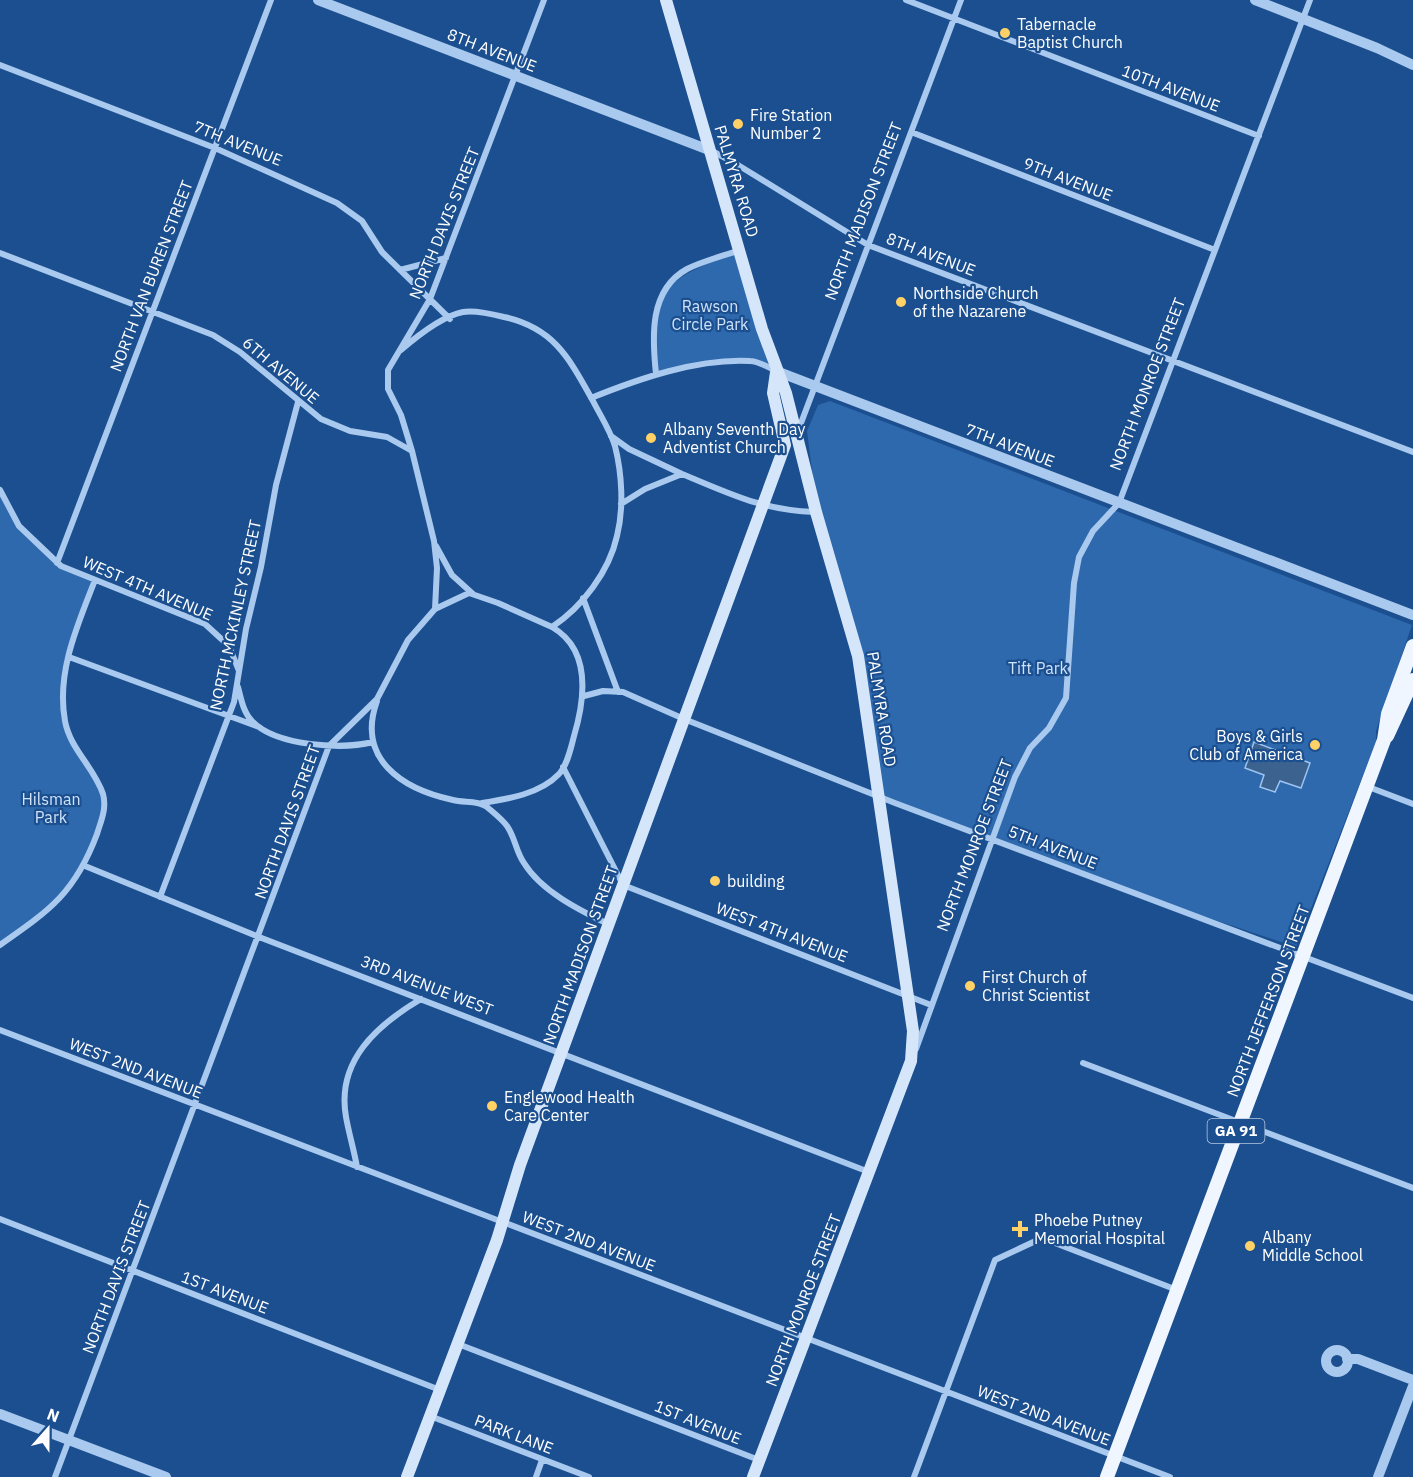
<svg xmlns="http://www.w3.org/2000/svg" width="1413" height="1477" font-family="'IBM Plex Sans',sans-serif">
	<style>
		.green { fill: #2e69ad }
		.water { fill: #3c6290; stroke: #9cc4f0; stroke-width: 1.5 }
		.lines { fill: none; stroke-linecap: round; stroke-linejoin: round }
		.minor { stroke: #a9c9ee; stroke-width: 6 }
		.tertiary { stroke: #a9c9ee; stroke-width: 10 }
		.secondary { stroke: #d6e6fa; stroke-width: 12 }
		.primary { stroke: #f0f6ff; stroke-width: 14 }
		.poi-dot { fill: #ffd166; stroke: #1b4f8f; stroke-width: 2 }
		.labels { text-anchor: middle; stroke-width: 4.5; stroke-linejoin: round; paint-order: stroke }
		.shield { fill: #1b4f8f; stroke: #bbcadd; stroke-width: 1.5 }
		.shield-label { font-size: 15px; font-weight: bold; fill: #fff }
		.poi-label { font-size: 16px; fill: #fff; stroke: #1b4f8f; text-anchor: start }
		.street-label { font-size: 16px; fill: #fff; stroke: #1b4f8f }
		.park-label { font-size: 16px; fill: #cfe3fa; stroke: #1b4f8f }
	</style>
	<rect width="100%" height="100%" fill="#1b4f8f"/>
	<path class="green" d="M 740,251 L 776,369 L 750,360 L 657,373 C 653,286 661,281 740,251 Z
		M 830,401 L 1412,625 L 1376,731 L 1376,742 L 1296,947 L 1176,907 L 880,794 L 859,655 L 817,510 L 807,431 L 818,405 Z
		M 0,494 L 18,529 L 60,568 L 94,581 L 63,679 L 64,725 L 89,767 L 103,802 L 103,815 L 84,866 L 59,899 L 0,944 Z"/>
	<path class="water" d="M 1254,742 L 1310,763 L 1301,788 L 1280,781 L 1275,792 L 1260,787 L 1264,775 L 1245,768 Z"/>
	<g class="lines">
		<path class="minor" d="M 906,0 L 1259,136
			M 0,65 L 215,148 L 337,203 L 362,221 L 382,252 L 450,319
			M 911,132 L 1215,250
			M 710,150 L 733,162 L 868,245 L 1413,452
			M 0,253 L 213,335 L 240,352 L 321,419 L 350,431 L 387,437 L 412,451
			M 400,270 L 446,258
			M 401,350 C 416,337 443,316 463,312 C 475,310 492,314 504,317 C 554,328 569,358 593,401 C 600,415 610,430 615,446 C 622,474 624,508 617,536 C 609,572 582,607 552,627 L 498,603 L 469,593 L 435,609
			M 656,374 C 652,337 649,290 687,269 C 703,261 723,256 740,250
			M 591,398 C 638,379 698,358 750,361 C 758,361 768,367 776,371
			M 798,431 L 961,0
			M 611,436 L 629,449 L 682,474
			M 0,490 L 19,526 L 61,566 L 205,624 L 229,646 L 239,671
			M 621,504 L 645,489 L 682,474 C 731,494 761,510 815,512
			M 436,546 L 452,575 L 473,594
			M 57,563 L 271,0
			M 583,598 L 618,692
			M 69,657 L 259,727
			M 238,687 C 241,698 243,712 252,721 C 276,746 342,750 373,742
			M 584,696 L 603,691 L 623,692 L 684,719 L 895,803 L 1413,998
			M 377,701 C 356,759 402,789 453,800 C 464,803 478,800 487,807 C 494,813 502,819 507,826 C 515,837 516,852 524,863 C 541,891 579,910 608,924
			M 563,767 L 623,885 L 931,1005
			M 1366,786 L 1413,804
			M 482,803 C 508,799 540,794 559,774 C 567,766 571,748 574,736 C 585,699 592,650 552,627
			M 85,866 L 259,937 L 869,1172
			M 160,897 L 234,702 L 246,629 L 261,567 L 276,485 L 298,402
			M 0,945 C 50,910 75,893 97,834 C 101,821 107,808 103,794 C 94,767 70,749 65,721 C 56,672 78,624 95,580
			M 0,1030 L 1170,1477
			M 916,1049 L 1015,777 L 1030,748 L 1049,728 L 1066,698 L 1074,583 L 1079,557 L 1093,531 L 1119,503 L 1310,0
			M 1083,1063 L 1413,1188
			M 357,1167 C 354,1150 349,1134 346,1117 C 336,1061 377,1025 421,999
			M 0,1219 L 440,1390
			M 458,1344 L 759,1460
			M 430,1416 L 589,1477
			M 55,1477 L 329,746 L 377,699 L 408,640 L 435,609 L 437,568 L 434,541 L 412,451 L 401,415 L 388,389 L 388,370 L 430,299 L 544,0
			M 536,1477 L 542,1460
			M 914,1477 L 995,1260 L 1042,1238 L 1177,1290"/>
		<path class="tertiary" d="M 318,0 L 709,150
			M 1255,0 L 1377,48 L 1413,65
			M 776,371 L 1413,615
			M1326 1361a11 11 0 1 1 22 0a11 11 0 1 1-22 0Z
			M 1347,1359 L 1358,1359 L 1413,1380
			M 0,1414 L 166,1477
			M 1378,1477 L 1413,1386"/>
		<path class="secondary" d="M 666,0 L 762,329 L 786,393 L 816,512 L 858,656 L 913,1031 L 911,1061 L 753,1477
			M 407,1477 L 497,1240 L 520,1165 L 785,445 L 773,393 L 776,372"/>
		<path class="primary" d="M 1387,736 L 1413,680
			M 1107,1477 L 1384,740 L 1388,714 L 1413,646"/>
	</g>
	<g class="poi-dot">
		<circle cx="1005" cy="33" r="6"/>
		<circle cx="738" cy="124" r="6"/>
		<circle cx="901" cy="302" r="6"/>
		<circle cx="651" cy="438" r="6"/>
		<circle cx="1315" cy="745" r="6"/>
		<circle cx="715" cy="881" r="6"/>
		<circle cx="970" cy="986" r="6"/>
		<circle cx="492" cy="1106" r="6"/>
		<path d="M1017 1220h6v6h6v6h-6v6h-6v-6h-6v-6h6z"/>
		<circle cx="1250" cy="1246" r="6"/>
	</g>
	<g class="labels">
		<rect class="shield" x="1207.5" y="1119" width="57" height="24" rx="4.5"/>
		<g class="shield-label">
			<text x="1236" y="1136">GA 91</text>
		</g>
		<g class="poi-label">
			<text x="1017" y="30">Tabernacle<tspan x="1017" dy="18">Baptist Church</tspan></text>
			<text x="750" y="121">Fire Station<tspan x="750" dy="18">Number 2</tspan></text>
			<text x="913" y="299">Northside Church<tspan x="913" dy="18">of the Nazarene</tspan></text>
			<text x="663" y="435">Albany Seventh Day<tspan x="663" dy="18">Adventist Church</tspan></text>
			<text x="1303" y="742" text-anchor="end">Boys &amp; Girls<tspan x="1303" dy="18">Club of America</tspan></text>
			<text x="727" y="887">building</text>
			<text x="982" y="983">First Church of<tspan x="982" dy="18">Christ Scientist</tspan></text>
			<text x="504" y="1103">Englewood Health<tspan x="504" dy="18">Care Center</tspan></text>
			<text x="1034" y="1226">Phoebe Putney<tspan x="1034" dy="18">Memorial Hospital</tspan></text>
			<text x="1262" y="1243">Albany<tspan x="1262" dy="18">Middle School</tspan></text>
		</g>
		<g class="street-label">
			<text transform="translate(492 50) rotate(21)" y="6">8TH AVENUE</text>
			<text transform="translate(1171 88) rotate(21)" y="6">10TH AVENUE</text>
			<text transform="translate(238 143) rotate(22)" y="6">7TH AVENUE</text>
			<text transform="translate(1068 179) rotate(21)" y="6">9TH AVENUE</text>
			<text transform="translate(737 181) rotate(73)" y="6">PALMYRA ROAD</text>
			<text transform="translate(863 211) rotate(-69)" y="6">NORTH MADISON STREET</text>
			<text transform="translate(444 223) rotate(-68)" y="6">NORTH DAVIS STREET</text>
			<text transform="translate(931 254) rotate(21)" y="6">8TH AVENUE</text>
			<text transform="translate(151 276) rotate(-69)" y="6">NORTH VAN BUREN STREET</text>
			<text transform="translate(281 370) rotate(40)" y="6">6TH AVENUE</text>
			<text transform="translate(1147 384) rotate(-69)" y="6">NORTH MONROE STREET</text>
			<text transform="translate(1010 445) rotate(21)" y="6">7TH AVENUE</text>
			<text transform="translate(148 588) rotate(23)" y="6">WEST 4TH AVENUE</text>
			<text transform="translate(235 615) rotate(-78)" y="6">NORTH MCKINLEY STREET</text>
			<text transform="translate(882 709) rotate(81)" y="6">PALMYRA ROAD</text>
			<text transform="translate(287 822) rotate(-70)" y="6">NORTH DAVIS STREET</text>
			<text transform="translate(974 845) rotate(-69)" y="6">NORTH MONROE STREET</text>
			<text transform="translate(1053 847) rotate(21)" y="6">5TH AVENUE</text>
			<text transform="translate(782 932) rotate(21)" y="6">WEST 4TH AVENUE</text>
			<text transform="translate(580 955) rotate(-70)" y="6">NORTH MADISON STREET</text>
			<text transform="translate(427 985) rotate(21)" y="6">3RD AVENUE WEST</text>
			<text transform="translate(1268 1001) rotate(-69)" y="6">NORTH JEFFERSON STREET</text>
			<text transform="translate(136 1068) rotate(21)" y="6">WEST 2ND AVENUE</text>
			<text transform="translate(589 1241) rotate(21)" y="6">WEST 2ND AVENUE</text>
			<text transform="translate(116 1277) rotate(-69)" y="6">NORTH DAVIS STREET</text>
			<text transform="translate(225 1292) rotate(21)" y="6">1ST AVENUE</text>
			<text transform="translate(803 1300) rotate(-69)" y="6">NORTH MONROE STREET</text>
			<text transform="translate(1044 1415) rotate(21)" y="6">WEST 2ND AVENUE</text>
			<text transform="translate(698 1422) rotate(22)" y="6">1ST AVENUE</text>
			<text transform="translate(514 1434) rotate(21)" y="6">PARK LANE</text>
		</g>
		<g class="park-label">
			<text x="710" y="312">Rawson<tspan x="710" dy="18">Circle Park</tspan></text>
			<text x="1038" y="674">Tift Park</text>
			<text x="51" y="805">Hilsman<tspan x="51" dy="18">Park</tspan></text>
		</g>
	</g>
	<g transform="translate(48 1429) rotate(21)" stroke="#1b4f8f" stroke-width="4.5" paint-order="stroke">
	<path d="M0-4.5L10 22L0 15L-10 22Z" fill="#ffffff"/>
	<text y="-9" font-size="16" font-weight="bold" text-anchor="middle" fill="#ffffff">N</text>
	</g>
</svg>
